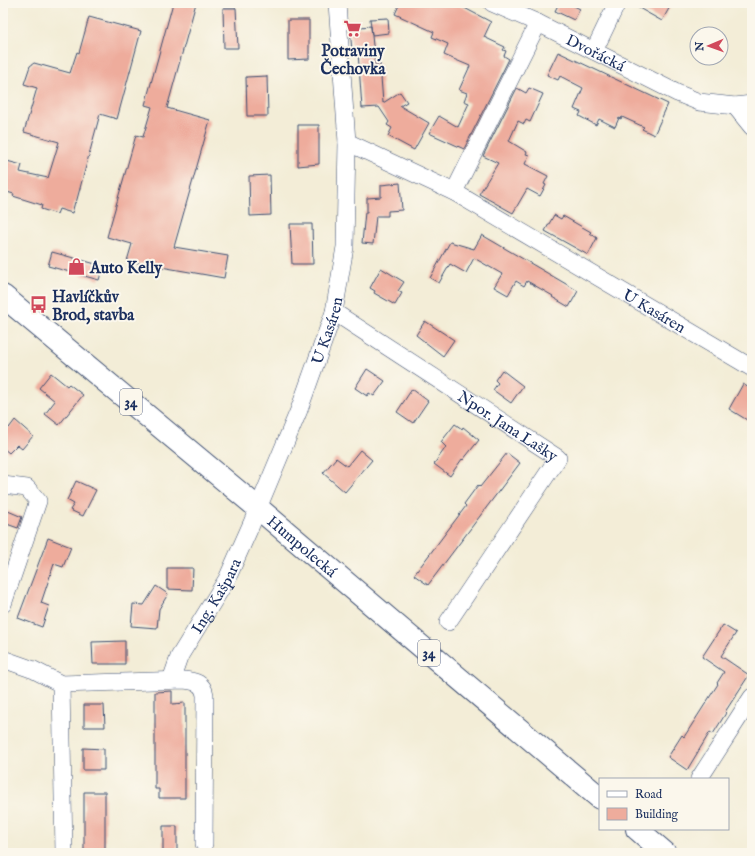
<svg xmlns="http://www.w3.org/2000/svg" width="755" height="856" font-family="'IM FELL English',serif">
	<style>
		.building { fill: #eeac9c }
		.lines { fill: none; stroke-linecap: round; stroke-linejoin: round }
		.minor-casing { stroke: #3b4c70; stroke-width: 18 }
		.primary-casing { stroke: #3b4c70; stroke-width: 24 }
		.minor { stroke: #fff; stroke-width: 17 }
		.primary { stroke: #fff; stroke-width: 22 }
		.labels { text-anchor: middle; stroke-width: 4; stroke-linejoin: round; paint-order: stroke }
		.shield { fill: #fbf7ec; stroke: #5e6b89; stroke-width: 1 }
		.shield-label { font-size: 15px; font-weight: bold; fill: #1b2f5e }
		.poi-label { font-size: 16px; font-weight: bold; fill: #1b2f5e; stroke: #fbf7ec; text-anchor: start }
		.street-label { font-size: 16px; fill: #1b2f5e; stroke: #fbf7ec }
	</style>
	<rect width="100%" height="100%" fill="#fbf7ec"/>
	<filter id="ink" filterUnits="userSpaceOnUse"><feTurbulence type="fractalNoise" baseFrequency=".025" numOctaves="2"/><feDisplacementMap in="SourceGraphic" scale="8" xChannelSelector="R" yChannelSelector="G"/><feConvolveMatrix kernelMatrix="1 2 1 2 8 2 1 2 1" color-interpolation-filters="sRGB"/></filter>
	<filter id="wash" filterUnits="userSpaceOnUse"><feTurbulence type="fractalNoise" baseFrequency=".012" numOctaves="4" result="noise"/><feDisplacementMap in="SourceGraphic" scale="16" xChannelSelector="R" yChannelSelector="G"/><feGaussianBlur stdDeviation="0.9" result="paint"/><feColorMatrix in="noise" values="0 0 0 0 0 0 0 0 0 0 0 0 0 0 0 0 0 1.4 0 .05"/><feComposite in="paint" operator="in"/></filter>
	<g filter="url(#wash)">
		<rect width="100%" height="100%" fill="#f3edd7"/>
		<g id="blocks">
			<path class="building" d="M 173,3 L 196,3 L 167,108 L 210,120 L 174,247 L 228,256 L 224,278 L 127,261 L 132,244 L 107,237 L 136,135 L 143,137 L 152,107 L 145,105 Z
				M 400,3 L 455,3 L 491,22 L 484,37 L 505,47 L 503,50 L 506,51 L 504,56 L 509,59 L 464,149 L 429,133 L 439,116 L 458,127 L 469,103 L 464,101 L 467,93 L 459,90 L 470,66 L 444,55 L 448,44 L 432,37 L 434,32 L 395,14 Z
				M 559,3 L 568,3 L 580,9 L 574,20 L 555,11 Z
				M 630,3 L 672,3 L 662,21 Z
				M 223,8 L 236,8 L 238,48 L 224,48 Z
				M 89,17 L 141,31 L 117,119 L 100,114 L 76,203 L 75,202 L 72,213 L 59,209 L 57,214 L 41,209 L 42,205 L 13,196 L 14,194 L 3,191 L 3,160 L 22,165 L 20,172 L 48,178 L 59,142 L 24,132 L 37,88 L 24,84 L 30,66 L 34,63 L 70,73 L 77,52 L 79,53 Z
				M 388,18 L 389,33 L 372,35 L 370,19 Z
				M 288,20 L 309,20 L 309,59 L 288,60 Z
				M 371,26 L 375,65 L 380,64 L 383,103 L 400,92 L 407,102 L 400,106 L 429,123 L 414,150 L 388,136 L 392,128 L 387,125 L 389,122 L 379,107 L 362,108 L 358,52 L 352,52 L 350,28 Z
				M 558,52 L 668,104 L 654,135 L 642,129 L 644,127 L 622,117 L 621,119 L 619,118 L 615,127 L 599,119 L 596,125 L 579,116 L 581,112 L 574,109 L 583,88 L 560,76 L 558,80 L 547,75 Z
				M 267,76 L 268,116 L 247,116 L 246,77 Z
				M 517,88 L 526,93 L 529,88 L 543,94 L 530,122 L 526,120 L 524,124 L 518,121 L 509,141 L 527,152 L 526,154 L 529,155 L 525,164 L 548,176 L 544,184 L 546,185 L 540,196 L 527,189 L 513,213 L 479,194 L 498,163 L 483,156 Z
				M 298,125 L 319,125 L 319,164 L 298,166 Z
				M 270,175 L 271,215 L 250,216 L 249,176 Z
				M 400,183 L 402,210 L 388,211 L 388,216 L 376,216 L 373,244 L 362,243 L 365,212 L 367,212 L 367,198 L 381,197 L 381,185 Z
				M 554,215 L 561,219 L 563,216 L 591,232 L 590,233 L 597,238 L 588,255 L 545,231 Z
				M 290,224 L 312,224 L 313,264 L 292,264 Z
				M 482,235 L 578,291 L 569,307 L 552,297 L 553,296 L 527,281 L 524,286 L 516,281 L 508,295 L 494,287 L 502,274 L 474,258 L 466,273 L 450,264 L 439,283 L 430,278 L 450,242 L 474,249 Z
				M 52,252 L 103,266 L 99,280 L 48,266 Z
				M 381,268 L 404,282 L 398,291 L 402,293 L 395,305 L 374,293 L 375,291 L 370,288 Z
				M 425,321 L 454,340 L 443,356 L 416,335 Z
				M 367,369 L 385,381 L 374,396 L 369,393 L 367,396 L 355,388 Z
				M 502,370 L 523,386 L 511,403 L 493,390 L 498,383 L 495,380 Z
				M 51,373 L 67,386 L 69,384 L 83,395 L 59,425 L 45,414 L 55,401 L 39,388 Z
				M 743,384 L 752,390 L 752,423 L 729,409 Z
				M 412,389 L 428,401 L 413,423 L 397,412 Z
				M 15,420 L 33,436 L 22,449 L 17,445 L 9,453 L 3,448 L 3,423 L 9,428 Z
				M 455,424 L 462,429 L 463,427 L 479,440 L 463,460 L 462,459 L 450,476 L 434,464 L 446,447 L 441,442 Z
				M 360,450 L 372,460 L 345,492 L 323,473 L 336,458 L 347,466 Z
				M 507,453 L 520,463 L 428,585 L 414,575 L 466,506 L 464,504 L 478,485 L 480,487 Z
				M 76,481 L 96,490 L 83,516 L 70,510 L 74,504 L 67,500 Z
				M 8,511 L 22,517 L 18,528 L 4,523 Z
				M 48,538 L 71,547 L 63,567 L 54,564 L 41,603 L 49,606 L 42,627 L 18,618 Z
				M 167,568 L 193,568 L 192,590 L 167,589 Z
				M 156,586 L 168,594 L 159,609 L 157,628 L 131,626 L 133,604 L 144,605 Z
				M 723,625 L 736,633 L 721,656 L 749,675 L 725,712 L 726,713 L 713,734 L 710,732 L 687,770 L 668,757 L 682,735 L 684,737 L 718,684 L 717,683 L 724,672 L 702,657 Z
				M 125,641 L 125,664 L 93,664 L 92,642 Z
				M 172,691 L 172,704 L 185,703 L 185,798 L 159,798 L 159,789 L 155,789 L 155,692 Z
				M 84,705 L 104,705 L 105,727 L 84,727 Z
				M 83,748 L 104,749 L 104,770 L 83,770 Z
				M 84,792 L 105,792 L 105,853 L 84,853 Z
				M 163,826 L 177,826 L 177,853 L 163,853 Z"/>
		</g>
	</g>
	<g filter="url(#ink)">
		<use href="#blocks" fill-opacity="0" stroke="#3b4c70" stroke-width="1"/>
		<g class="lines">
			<defs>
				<g id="minor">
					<path id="s1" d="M 492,3 L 538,23 L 677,93 L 699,102 L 735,106 L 752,104"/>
					<path d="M 594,51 L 617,3"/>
					<path d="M 735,106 L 752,127"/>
					<path id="s2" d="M 347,142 L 454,192 L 752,368"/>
					<path d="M 454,192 L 538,23"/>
					<path id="s3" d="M 334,312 L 558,458 L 448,622"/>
					<path d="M 3,485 L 27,488 L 38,501 L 3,604"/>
					<path d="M 3,659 L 34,670 L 61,684 L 184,680 C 195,681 203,683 205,695 L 204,844"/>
					<path id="s4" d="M 171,680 L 179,657 L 227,579 L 251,525 L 299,410 L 334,312 L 345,247 L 347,142 L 337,3"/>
					<path d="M 61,684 L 64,853"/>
					<path d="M 699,779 L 752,697"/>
				</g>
				<g id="primary">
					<path id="s5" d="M 3,296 L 258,508 L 600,798"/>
					<path d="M 637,829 L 665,853"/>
				</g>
			</defs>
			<use href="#minor" class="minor-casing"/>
			<use href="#primary" class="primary-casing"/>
			<use href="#minor" class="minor"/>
			<use href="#primary" class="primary"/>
		</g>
	</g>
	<defs>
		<symbol id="supermarket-bare" viewBox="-9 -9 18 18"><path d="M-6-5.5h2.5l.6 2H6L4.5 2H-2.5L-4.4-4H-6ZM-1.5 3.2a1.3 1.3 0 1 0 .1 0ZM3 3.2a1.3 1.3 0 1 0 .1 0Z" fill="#d1495b" stroke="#fbf7ec" stroke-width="2.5" paint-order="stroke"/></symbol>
		<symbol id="shop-bare" viewBox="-9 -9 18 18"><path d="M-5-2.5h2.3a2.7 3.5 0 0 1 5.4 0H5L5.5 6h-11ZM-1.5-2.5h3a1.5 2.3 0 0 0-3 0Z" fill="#d1495b" stroke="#fbf7ec" stroke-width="2.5" paint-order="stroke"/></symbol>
		<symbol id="bus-bare" viewBox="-9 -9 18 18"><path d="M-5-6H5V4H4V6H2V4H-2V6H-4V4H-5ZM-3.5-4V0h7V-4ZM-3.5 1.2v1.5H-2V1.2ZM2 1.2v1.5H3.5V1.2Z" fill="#d1495b" stroke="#fbf7ec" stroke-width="2.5" paint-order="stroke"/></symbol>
	</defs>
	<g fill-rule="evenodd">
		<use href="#supermarket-bare" x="340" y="16" width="25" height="25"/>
		<use href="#shop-bare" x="64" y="254" width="25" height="25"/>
		<use href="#bus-bare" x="26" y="292" width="25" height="25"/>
	</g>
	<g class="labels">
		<g class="shield">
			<rect x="120" y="389" width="22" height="26" rx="3"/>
			<rect x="418" y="640" width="22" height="26" rx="3"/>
		</g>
		<g class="shield-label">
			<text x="131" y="407">34</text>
			<text x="429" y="658">34</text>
		</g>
		<g class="poi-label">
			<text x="353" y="56" text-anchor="middle">Potraviny<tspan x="353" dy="18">Čechovka</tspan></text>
			<text x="90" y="273">Auto Kelly</text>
			<text x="52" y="302">Havlíčkův<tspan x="52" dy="18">Brod, stavba</tspan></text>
		</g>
		<g class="street-label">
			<text dy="6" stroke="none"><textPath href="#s1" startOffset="115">Dvořácká</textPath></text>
			<text dy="6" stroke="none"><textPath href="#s2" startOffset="351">U Kasáren</textPath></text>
			<text dy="6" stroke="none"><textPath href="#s4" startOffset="384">U Kasáren</textPath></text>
			<text dy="6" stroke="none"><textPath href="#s3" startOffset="208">Npor. Jana Lašky</textPath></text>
			<text dy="6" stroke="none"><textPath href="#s5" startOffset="390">Humpolecká</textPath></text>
			<text dy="6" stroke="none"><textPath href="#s4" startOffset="96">Ing. Kašpara</textPath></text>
		</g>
	</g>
	<rect width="755" height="856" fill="none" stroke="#fbf7ec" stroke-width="16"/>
	<rect x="599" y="778" width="130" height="52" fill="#fbf7ec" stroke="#a1a7b3"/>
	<rect x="607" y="791" width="20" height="6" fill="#ffffff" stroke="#a1a7b3"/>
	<text x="635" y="798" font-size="12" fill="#1b2f5e">Road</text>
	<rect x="607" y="808" width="20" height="12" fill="#eeac9c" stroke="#a1a7b3"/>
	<text x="635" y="818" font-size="12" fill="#1b2f5e">Building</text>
	<g transform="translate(709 46) rotate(268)"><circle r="19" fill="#fbf7ec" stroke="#a1a7b3"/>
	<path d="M0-3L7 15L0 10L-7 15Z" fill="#d1495b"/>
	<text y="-6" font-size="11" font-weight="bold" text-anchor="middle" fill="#1b2f5e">N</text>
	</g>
</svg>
